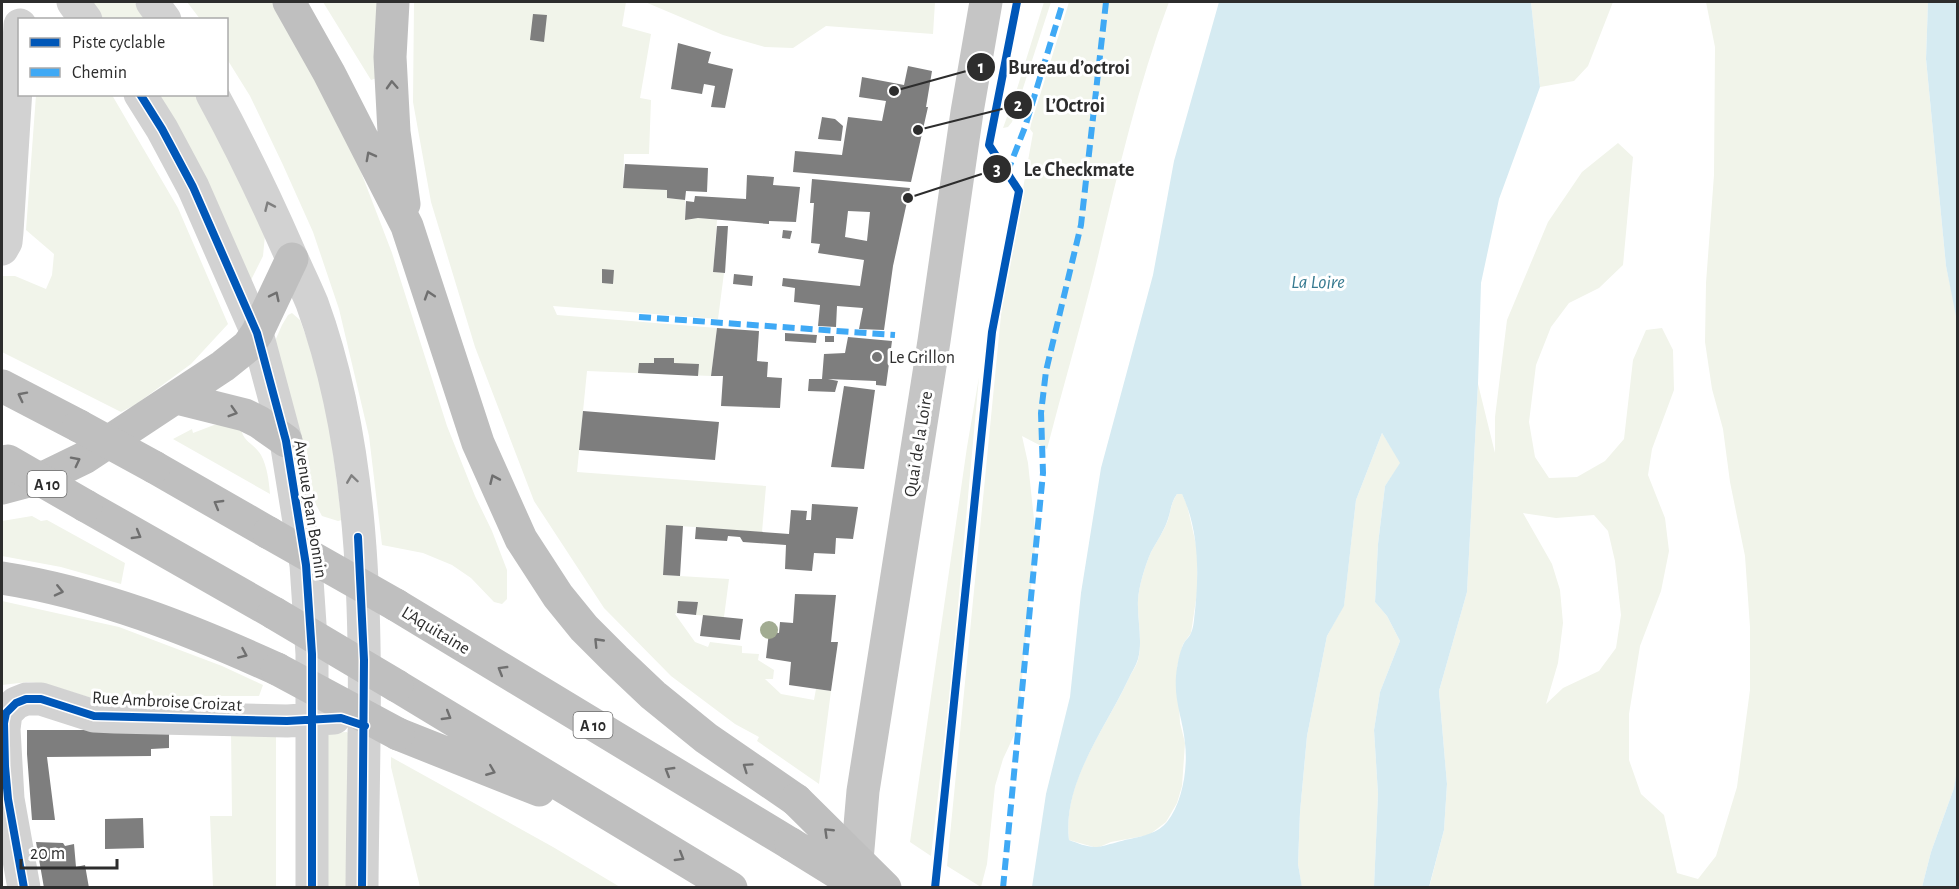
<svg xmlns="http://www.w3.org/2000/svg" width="1959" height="889" font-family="'Alegreya Sans',sans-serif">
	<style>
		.green { fill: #f1f4ea; fill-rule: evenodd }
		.water { fill: #d6ebf2; fill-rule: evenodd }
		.building { fill: #7e7e7e; fill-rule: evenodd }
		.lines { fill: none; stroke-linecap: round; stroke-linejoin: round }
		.minor { stroke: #d2d2d2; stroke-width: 33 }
		.major { stroke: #c5c5c5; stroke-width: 33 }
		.highway { stroke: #bfbfbf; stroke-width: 33 }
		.highway-bridge { stroke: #bfbfbf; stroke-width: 33 }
		.quiet { stroke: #3fa9f5; stroke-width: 6; stroke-dasharray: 12 6; stroke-linecap: butt }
		.cycleway-casing { stroke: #fff; stroke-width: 11 }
		.cycleway { stroke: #0057b8; stroke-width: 8 }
		.tree { fill: #a2ac92 }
		.oneway { stroke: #6f6f6f }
		.oneway2 { stroke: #808080 }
		.poi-dot { fill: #767676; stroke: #fff; stroke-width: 2 }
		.labels { text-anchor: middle; stroke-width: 6; stroke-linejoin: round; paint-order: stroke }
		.shield { fill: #fff; stroke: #6c6c6c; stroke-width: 1.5 }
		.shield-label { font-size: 16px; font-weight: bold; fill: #2d2d2d }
		.poi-label { font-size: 18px; fill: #2d2d2d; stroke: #fff; text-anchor: start }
		.street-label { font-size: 18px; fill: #2d2d2d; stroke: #fff }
		.water-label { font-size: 20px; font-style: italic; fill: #387b91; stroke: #fff }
		.leader { fill: none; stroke: #2d2d2d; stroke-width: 2 }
		.callout-dot { fill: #2d2d2d; stroke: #fff; stroke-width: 2 }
		.mark-label { font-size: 18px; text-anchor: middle; font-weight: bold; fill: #fff }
		.callout-label { font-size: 20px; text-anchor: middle; font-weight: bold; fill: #2d2d2d; stroke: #fff; stroke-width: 6; stroke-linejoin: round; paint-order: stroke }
	</style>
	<rect width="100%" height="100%" fill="#fff"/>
	<path class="green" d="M 83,2 L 134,2 L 148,19 L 97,19 Z
		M 187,2 L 274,2 L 356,159 L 392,253 L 447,426 L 475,496 L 492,531 L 507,570 L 507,599 L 502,604 L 494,602 L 471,578 L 452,565 L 423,553 L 382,545 L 369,436 L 339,309 L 313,232 L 283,165 L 250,96 L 227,59 L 226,20 L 200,19 Z
		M 323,2 L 380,2 L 377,78 L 371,80 Z
		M 414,2 L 626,2 L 622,26 L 651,34 L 640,98 L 651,100 L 649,154 L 624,154 L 623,187 L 667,190 L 667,198 L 685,200 L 685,220 L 698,218 L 717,220 L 713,272 L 724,273 L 718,319 L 553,306 L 557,315 L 717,328 L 711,376 L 587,371 L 577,472 L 766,486 L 762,532 L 666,525 L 663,575 L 729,579 L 724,617 L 696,615 L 697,602 L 678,601 L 677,613 L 675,614 L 695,642 L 708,647 L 710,642 L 742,646 L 742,653 L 759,654 L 758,660 L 774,670 L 773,679 L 765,679 L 781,694 L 814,700 L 816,689 L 831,691 L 819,784 L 757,741 L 759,737 L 735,724 L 671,676 L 604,608 L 534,501 L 475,347 L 431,202 L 413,102 Z
		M 645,2 L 935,2 L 933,34 L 826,26 L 793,48 L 765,47 L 723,35 Z
		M 1044,2 L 1051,2 L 1012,122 L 1008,127 L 1003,128 L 1016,92 Z
		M 1069,2 L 1169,2 C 1136,90 1116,182 1094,273 C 1079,332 1062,391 1047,449 L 1022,436 L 1028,463 L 1036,538 L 1017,729 L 1003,759 L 995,786 L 987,864 L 981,887 L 947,866 L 1002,305 L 1033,133 L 1030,129 L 1031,124 Z
		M 1531,2 L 1613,2 L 1588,66 L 1574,81 L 1540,87 Z
		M 1706,2 L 1928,2 L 1926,59 L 1946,266 L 1958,321 L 1958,770 L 1954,788 L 1931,852 L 1922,887 L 1429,888 L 1444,830 L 1447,784 L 1439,691 L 1467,592 L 1478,384 L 1495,453 L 1495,417 L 1507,320 L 1548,222 L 1582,172 L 1618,143 L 1633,157 L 1623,265 L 1599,288 L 1569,303 L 1551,327 L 1536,365 L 1529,422 L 1535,457 L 1549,478 L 1577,477 L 1605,461 L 1624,439 L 1633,360 L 1646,330 L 1662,328 L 1673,350 L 1674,390 L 1652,449 L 1648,475 L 1665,518 L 1669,551 L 1661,591 L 1640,646 L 1629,714 L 1629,760 L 1641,794 L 1664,815 L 1677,873 L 1698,879 L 1716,856 L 1737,787 L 1750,690 L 1750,627 L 1745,556 L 1730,482 L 1723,429 L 1712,389 L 1705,342 L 1706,283 L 1714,175 L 1715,47 ZM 1523,513 L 1556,518 L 1594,515 L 1608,531 L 1615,561 L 1621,615 L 1616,648 L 1599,671 L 1563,688 L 1546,704 L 1558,663 L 1563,623 L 1560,590 L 1552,564 Z
		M 36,95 L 112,95 L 178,208 L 228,324 L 191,364 L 135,405 L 121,412 L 2,352 L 2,276 L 15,276 L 46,289 L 52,275 L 54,254 L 26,230 Z
		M 149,95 L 197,95 L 265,235 L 263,256 L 249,284 Z
		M 292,313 L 300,320 L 324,386 L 342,520 L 338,521 L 322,516 L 314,501 L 299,428 L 275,341 L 282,325 L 288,315 Z
		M 979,377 L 951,682 L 931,856 L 910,842 L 967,447 Z
		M 225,424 L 241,427 C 242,442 254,443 261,455 C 267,466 269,481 270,494 L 173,439 L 192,429 L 193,433 L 214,425 Z
		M 1382,433 L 1401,463 L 1385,486 L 1378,544 L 1375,602 L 1387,616 L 1400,641 L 1380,692 L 1374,730 L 1378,794 L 1374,887 L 1302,888 L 1298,864 L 1300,812 L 1307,736 L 1327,636 L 1344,605 L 1356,500 Z
		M 1177,494 L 1182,494 L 1187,505 L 1197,549 L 1197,593 L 1191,633 L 1183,644 L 1177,667 L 1180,723 L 1185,743 L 1182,786 L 1177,803 L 1166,822 L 1149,835 L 1111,842 L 1097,848 L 1069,840 C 1062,782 1105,730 1128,680 C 1131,673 1136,667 1138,660 C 1143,641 1137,619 1138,600 C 1139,585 1145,566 1151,552 C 1157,541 1164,531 1168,520 C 1171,510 1171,503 1177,494 Z
		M 32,516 L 41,521 L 47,520 L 125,563 L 121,584 L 61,567 L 2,556 L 2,521 Z
		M 2,601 L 119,627 L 222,666 L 263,685 L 259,696 L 136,696 L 117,700 L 98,700 L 46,684 L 28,682 L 2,685 Z
		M 231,731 L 276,731 L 276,887 L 213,887 L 210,816 L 232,816 Z
		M 347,732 L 353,738 L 356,887 L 320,888 L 324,736 L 331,733 Z
		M 391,757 L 553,847 L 620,887 L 420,887 L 391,767 Z"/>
	<path class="water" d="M 1219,2 L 1531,2 L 1540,87 L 1499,199 L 1481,283 L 1478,384 L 1467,592 L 1439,691 L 1447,784 L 1444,830 L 1429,887 L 1374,887 L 1378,794 L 1374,730 L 1380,692 L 1400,641 L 1387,616 L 1375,602 L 1378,544 L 1385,486 L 1400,463 L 1382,433 L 1356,500 L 1344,606 L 1327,636 L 1307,736 L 1300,812 L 1298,864 L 1302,887 L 1032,887 L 1046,794 L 1070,697 L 1081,593 L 1101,468 L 1153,275 L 1174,161 ZM 1177,494 L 1182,494 C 1199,530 1199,573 1195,611 C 1194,618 1194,627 1191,633 C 1189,638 1185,640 1183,645 C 1179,654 1177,666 1176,676 C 1174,702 1183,719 1185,743 C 1188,767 1183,802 1167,822 C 1158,833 1143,836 1130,839 C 1123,840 1099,848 1095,847 C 1087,847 1077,843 1069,840 C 1062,784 1105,729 1128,680 C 1131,673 1136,666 1138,659 C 1143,641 1137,619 1138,600 C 1139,585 1145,566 1151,552 C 1157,541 1164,531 1168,519 C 1171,510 1171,502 1177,494 Z
		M 1928,2 L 1957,2 L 1957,321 L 1946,266 L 1926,59 Z
		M 1957,770 L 1957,887 L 1922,887 L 1931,852 L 1954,788 Z"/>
	<path class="building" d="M 533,14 L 547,15 L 544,42 L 530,40 Z
		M 678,43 L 711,52 L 708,63 L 733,69 L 725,108 L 711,107 L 715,86 L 704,84 L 702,94 L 671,89 Z
		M 908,66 L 932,71 L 926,107 L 928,107 L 911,182 L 793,172 L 795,151 L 842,155 L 848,117 L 882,121 L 886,101 L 859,97 L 862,77 L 904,85 Z
		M 822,117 L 835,119 L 843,126 L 841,141 L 818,139 Z
		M 625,164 L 708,168 L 707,192 L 686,191 L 685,200 L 667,198 L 667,190 L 623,188 Z
		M 747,175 L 774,177 L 773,185 L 800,187 L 796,222 L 769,221 L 769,224 L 698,218 L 685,220 L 686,201 L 694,202 L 695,196 L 746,199 Z
		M 812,179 L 910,188 L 893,266 L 884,330 L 859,329 L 863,308 L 837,306 L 836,327 L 818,326 L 820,305 L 794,302 L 795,288 L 782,286 L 783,278 L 860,286 L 864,260 L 818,253 L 820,244 L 811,243 L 814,203 L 810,203 ZM 848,211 L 870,212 L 867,241 L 845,237 Z
		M 717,226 L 728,226 L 725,273 L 713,272 Z
		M 783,230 L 792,231 L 790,239 L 782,238 Z
		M 602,269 L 614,270 L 613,284 L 602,283 Z
		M 734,274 L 753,276 L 752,286 L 733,284 Z
		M 717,328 L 759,331 L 757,361 L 768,362 L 767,377 L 782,378 L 780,408 L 721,406 L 723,376 L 711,376 Z
		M 785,333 L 817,335 L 816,343 L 785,341 Z
		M 825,336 L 834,336 L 834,342 L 825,342 Z
		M 848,337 L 892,341 L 886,386 L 876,385 L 876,381 L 828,379 L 838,381 L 835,392 L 808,391 L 809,379 L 822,379 L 824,354 L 845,353 Z
		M 654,358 L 674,358 L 674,363 L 699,364 L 698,376 L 638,373 L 639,363 L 654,363 Z
		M 844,386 L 875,390 L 864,469 L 831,467 Z
		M 583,411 L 719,422 L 715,460 L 579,450 Z
		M 812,504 L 858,507 L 853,539 L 836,538 L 835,554 L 814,553 L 812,571 L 785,569 L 786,545 L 743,542 L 740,537 L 728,536 L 727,541 L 695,539 L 696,527 L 789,534 L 791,510 L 807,511 L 806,520 L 811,520 Z
		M 666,525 L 683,526 L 680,576 L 663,575 Z
		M 795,594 L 836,595 L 831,642 L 838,642 L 831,691 L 789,685 L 791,662 L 766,658 L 769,632 L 779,633 L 780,622 L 793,623 Z
		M 678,601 L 698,602 L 696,615 L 677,613 Z
		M 703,615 L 743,619 L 740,640 L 700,636 Z
		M 27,730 L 169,730 L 169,748 L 151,749 L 151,756 L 47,757 L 55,820 L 32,820 L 27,754 Z
		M 143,818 L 144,848 L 105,849 L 105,819 Z
		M 36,842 L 63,843 L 65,846 L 74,844 L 76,867 L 85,865 L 89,888 L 44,888 Z"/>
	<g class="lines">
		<path class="minor" d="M 73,2 L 86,20
			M 152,2 L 165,20
			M 140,94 L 162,129 L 193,187 L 257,333 L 286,441 L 306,565 L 312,654 L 312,888
			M 212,94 C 241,147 266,199 290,254 C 297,270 305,286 312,303 C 379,486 363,696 362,888
			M 2,249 L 6,242 L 7,232 L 20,25
			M 24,888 L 8,799 L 4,729 L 6,713 L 16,703 L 26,699 L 41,699 L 94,716 L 115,717 L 287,721 L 334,718"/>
		<path class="major" d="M 855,883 L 863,791 L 934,341 L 967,112 L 986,2"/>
		<path class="highway" d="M 289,2 L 329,73 L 407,226 L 478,443 L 521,539 L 558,596 L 584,628 L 615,659 L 653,695 L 706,738 L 796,800
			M 393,2 L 390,57 L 394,132 L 404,204
			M 2,386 L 79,426
			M 177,398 L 245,415 L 259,422 L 286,441
			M 154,467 L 269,533
			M 2,488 L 47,476 L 84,458 L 223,366 L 248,346 L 257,333 L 292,259
			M 86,506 L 274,613
			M 2,578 C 98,593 189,629 277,669
			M 396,605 L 791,844
			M 397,686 L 731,888
			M 398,734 L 539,790"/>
		<path class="highway-bridge" d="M 79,426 L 154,467
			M 8,461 L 86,506
			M 269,533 L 396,605
			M 274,613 L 397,686
			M 277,669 L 398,734
			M 796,800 L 885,888
			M 791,844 L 862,888"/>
		<path class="quiet" d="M 1007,173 L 1025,127 L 1063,2
			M 639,317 L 895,335
			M 1003,888 L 1043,473 L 1041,413 L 1046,371 L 1081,225 L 1106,2"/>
		<defs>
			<path id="cycleway" d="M 140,94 L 162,129 L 193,187 L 257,333 L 286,441 L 306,565 L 312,654 L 312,888
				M 358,537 L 364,660 L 362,888
				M 24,888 L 8,799 L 5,766 L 4,723 L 6,713 L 16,703 L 26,699 L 41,699 L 94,716 L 287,721 L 341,718 L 365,726
				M 935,888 L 992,332 L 1019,191 L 989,145 L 1017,2"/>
		</defs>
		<use href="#cycleway" class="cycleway-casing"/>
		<use href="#cycleway" class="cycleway"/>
	</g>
	<circle class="tree" cx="769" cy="630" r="9"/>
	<defs><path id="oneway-chevron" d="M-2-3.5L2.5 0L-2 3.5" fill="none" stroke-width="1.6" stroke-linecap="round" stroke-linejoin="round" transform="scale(1.5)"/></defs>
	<g class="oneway">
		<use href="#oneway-chevron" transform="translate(392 85) rotate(-93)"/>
		<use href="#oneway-chevron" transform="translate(370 156) rotate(-118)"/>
		<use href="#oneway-chevron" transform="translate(429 295) rotate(-108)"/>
		<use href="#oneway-chevron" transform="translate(275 296) rotate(-64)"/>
		<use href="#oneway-chevron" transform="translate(22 396) rotate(-153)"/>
		<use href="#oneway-chevron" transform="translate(233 412) rotate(17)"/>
		<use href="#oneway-chevron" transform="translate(76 461) rotate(-27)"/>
		<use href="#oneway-chevron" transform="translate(494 479) rotate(-114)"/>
		<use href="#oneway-chevron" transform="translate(218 504) rotate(-150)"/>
		<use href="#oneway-chevron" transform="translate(137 535) rotate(30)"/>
		<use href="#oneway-chevron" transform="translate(59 591) rotate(13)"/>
		<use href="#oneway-chevron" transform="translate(598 642) rotate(-134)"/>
		<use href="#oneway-chevron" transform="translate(243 654) rotate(24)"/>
		<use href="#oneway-chevron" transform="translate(502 670) rotate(-149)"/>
		<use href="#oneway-chevron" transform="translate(447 716) rotate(31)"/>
		<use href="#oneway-chevron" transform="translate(747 767) rotate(-145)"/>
		<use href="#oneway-chevron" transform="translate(491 771) rotate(22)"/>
		<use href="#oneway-chevron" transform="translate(669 771) rotate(-149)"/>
		<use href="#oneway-chevron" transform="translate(828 832) rotate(-136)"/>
		<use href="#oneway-chevron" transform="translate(680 857) rotate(31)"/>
	</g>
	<g class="oneway2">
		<use href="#oneway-chevron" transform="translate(269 206) rotate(-114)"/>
		<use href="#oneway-chevron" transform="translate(352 479) rotate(-98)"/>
	</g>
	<circle class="poi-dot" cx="877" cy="357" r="6"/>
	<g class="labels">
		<g class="shield">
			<rect x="27.5" y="471" width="39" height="26" rx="4.5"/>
			<rect x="573.5" y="712" width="39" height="26" rx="4.5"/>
		</g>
		<g class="shield-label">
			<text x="47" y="490">A 10</text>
			<text x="593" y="731">A 10</text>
		</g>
		<g class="poi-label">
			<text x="889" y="363">Le Grillon</text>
		</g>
		<g class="street-label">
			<text transform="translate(918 444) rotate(-81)" y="6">Quai de la Loire</text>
			<text transform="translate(311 509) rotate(81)" y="6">Avenue Jean Bonnin</text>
			<text transform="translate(436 630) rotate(31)" y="6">L'Aquitaine</text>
			<text transform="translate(167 701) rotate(3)" y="6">Rue Ambroise Croizat</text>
		</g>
		<g class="water-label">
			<text x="1318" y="288">La Loire</text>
		</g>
	</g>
	<path class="leader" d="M894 91L981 67M918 130L1018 105M908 198L997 169"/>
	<g class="callout-dot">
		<circle cx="894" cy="91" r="6"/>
		<circle cx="918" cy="130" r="6"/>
		<circle cx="908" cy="198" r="6"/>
		<circle cx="981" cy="67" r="15"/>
		<circle cx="1018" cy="105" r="15"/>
		<circle cx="997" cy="169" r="15"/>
	</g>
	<g class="mark-label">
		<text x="981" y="73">1</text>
		<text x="1018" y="111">2</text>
		<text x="997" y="175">3</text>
	</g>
	<g class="callout-label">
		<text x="1069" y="74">Bureau d’octroi</text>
		<text x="1075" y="112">L’Octroi</text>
		<text x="1079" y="176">Le Checkmate</text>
	</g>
	<rect width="1959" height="889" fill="none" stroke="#2d2d2d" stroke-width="6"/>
	<rect x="18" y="18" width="210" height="78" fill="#ffffff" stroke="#ababab" stroke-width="1.5"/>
	<rect x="30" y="38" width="30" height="9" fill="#0057b8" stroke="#ababab" stroke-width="1.5"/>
	<text x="72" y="48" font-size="18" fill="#2d2d2d">Piste cyclable</text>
	<rect x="30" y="68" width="30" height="9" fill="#3fa9f5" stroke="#ababab" stroke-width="1.5"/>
	<text x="72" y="78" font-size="18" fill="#2d2d2d">Chemin</text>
	<path d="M21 859v9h96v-9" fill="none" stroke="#2d2d2d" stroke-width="3"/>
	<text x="30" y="859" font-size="18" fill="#2d2d2d" stroke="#ffffff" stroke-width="4.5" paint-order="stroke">20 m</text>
</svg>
